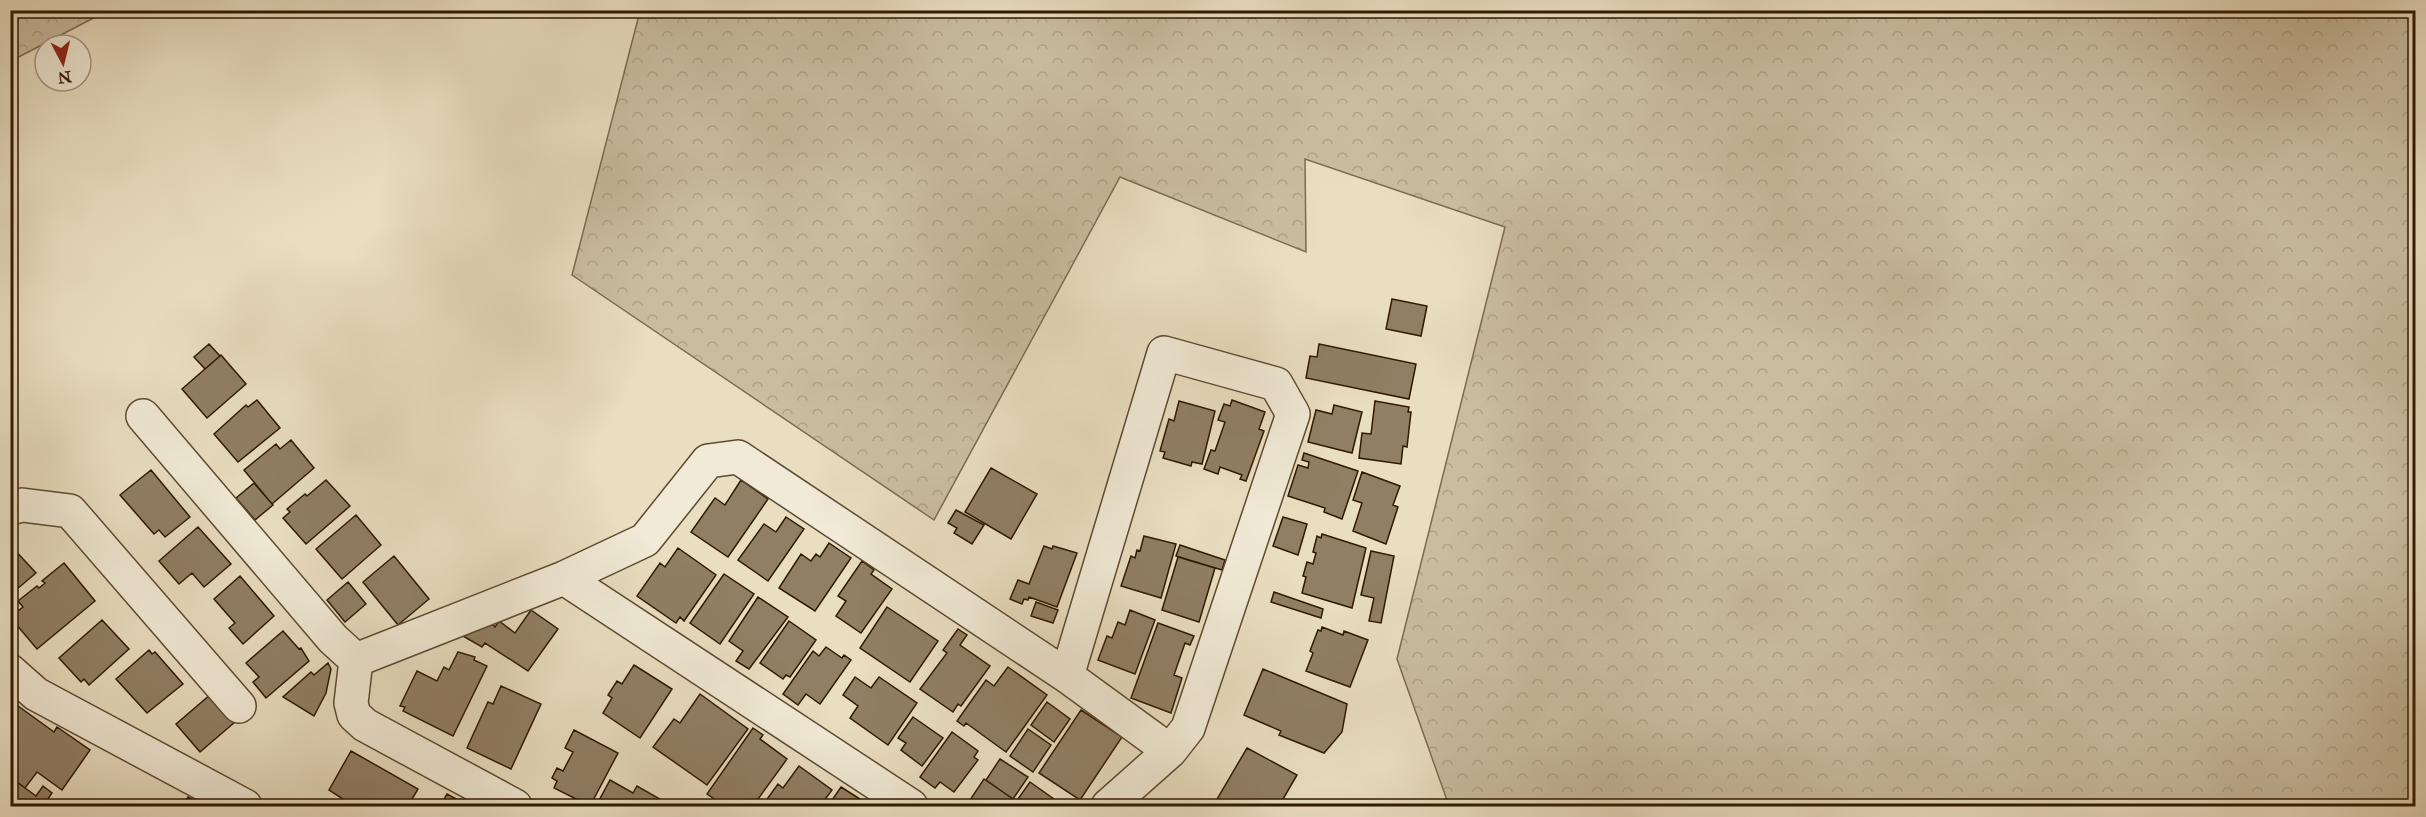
<svg xmlns="http://www.w3.org/2000/svg" width="2426" height="817" font-family="'IM FELL Great Primer',serif">
	<style>
		.forest { fill: url(#forest-crowns); stroke: #7c6b50; stroke-width: 1.5 }
		.building { fill: #907f64; stroke: #2f1901; stroke-width: 1.5 }
		.lines { fill: none; stroke-linecap: round; stroke-linejoin: round }
		.minor-casing { stroke: #5e4a31; stroke-width: 36 }
		.minor { stroke: #f1ead6; stroke-width: 33 }
	</style>
	<defs>
		<pattern id="forest-crowns" width="20" height="18" patternUnits="userSpaceOnUse" patternTransform="scale(1.5)"><rect width="20" height="18" fill="#c9bda0"/><path d="M2 6a3 3 0 1 1 6 0M12 15a3 3 0 1 1 6 0" fill="none" stroke="#ada288"/></pattern>
	</defs>
	<rect width="100%" height="100%" fill="#e9dec0"/>
	<filter id="stains"><feTurbulence type="fractalNoise" baseFrequency=".00333" numOctaves="4"/><feColorMatrix values="0 0 0 0 .2 0 0 0 0 .09 0 0 0 0 .02 0 0 0 .5 -.17"/></filter>
	<radialGradient id="worn" r=".72"><stop offset=".6" stop-color="#630" stop-opacity="0"/><stop offset="1" stop-color="#630" stop-opacity=".3"/></radialGradient>
	<path class="forest" d="M 11,10 L 107,10 L 107,11 L 11,61 Z
		M 640,11 L 2415,11 L 2415,806 L 1449,806 L 1397,659 L 1505,227 L 1305,159 L 1306,252 L 1120,177 L 934,520 L 572,275 Z"/>
	<path class="building" d="M 1392,299 L 1427,306 L 1421,336 L 1386,329 Z
		M 209,344 L 220,356 L 205,369 L 194,357 Z
		M 1319,344 L 1416,364 L 1409,399 L 1306,378 L 1310,356 L 1317,357 Z
		M 221,355 L 246,384 L 207,418 L 182,389 Z
		M 257,400 L 280,428 L 238,462 L 214,434 L 246,405 L 248,407 Z
		M 1232,400 L 1265,412 L 1259,429 L 1264,431 L 1246,481 L 1240,479 L 1242,475 L 1220,467 L 1218,474 L 1204,469 L 1211,450 L 1215,451 L 1225,422 L 1218,420 L 1224,404 L 1230,406 Z
		M 1179,401 L 1215,411 L 1202,464 L 1192,462 L 1191,466 L 1163,458 L 1165,452 L 1160,451 L 1169,419 L 1174,421 Z
		M 1375,401 L 1409,407 L 1408,412 L 1411,412 L 1407,447 L 1403,446 L 1401,464 L 1359,458 L 1362,433 L 1371,434 Z
		M 1334,405 L 1362,412 L 1352,453 L 1308,442 L 1316,410 L 1332,414 Z
		M 291,440 L 314,468 L 272,504 L 244,470 L 276,444 L 280,449 Z
		M 1304,453 L 1358,471 L 1342,519 L 1324,512 L 1325,508 L 1288,496 L 1298,465 L 1308,468 L 1309,462 L 1302,460 Z
		M 991,468 L 1037,494 L 1011,539 L 965,512 Z
		M 151,470 L 190,517 L 165,537 L 159,530 L 154,534 L 120,495 Z
		M 1362,472 L 1400,486 L 1393,505 L 1398,507 L 1386,544 L 1353,531 L 1362,503 L 1353,500 Z
		M 326,480 L 350,506 L 306,544 L 283,518 L 290,512 L 287,509 L 305,494 L 307,496 Z
		M 741,480 L 768,499 L 728,557 L 691,532 L 715,498 L 725,505 Z
		M 254,483 L 273,505 L 255,520 L 236,498 Z
		M 956,510 L 984,525 L 972,544 L 954,533 L 957,528 L 948,523 Z
		M 356,515 L 381,545 L 342,579 L 316,549 Z
		M 786,517 L 804,529 L 768,581 L 738,560 L 764,524 L 776,532 Z
		M 1283,517 L 1307,524 L 1298,555 L 1273,546 Z
		M 198,527 L 231,564 L 204,587 L 192,573 L 179,584 L 159,561 Z
		M 1322,534 L 1366,548 L 1352,608 L 1302,593 L 1306,577 L 1303,576 L 1307,562 L 1313,564 L 1316,553 L 1313,552 L 1317,536 L 1321,538 Z
		M 1144,536 L 1176,544 L 1161,598 L 1121,586 L 1131,556 L 1135,558 L 1137,550 L 1140,551 Z
		M 829,543 L 851,558 L 815,611 L 779,588 L 801,554 L 811,561 L 816,554 L 820,557 Z
		M 1180,545 L 1225,560 L 1222,570 L 1176,556 Z
		M 1044,546 L 1052,549 L 1053,546 L 1077,553 L 1057,607 L 1029,597 L 1028,600 L 1024,599 L 1022,604 L 1010,599 L 1018,580 L 1029,584 Z
		M 13,548 L 36,573 L 10,595 L 10,551 Z
		M 678,548 L 716,575 L 684,621 L 680,617 L 676,623 L 637,596 L 660,563 L 665,567 Z
		M 1371,551 L 1394,556 L 1381,623 L 1369,621 L 1374,598 L 1361,595 Z
		M 394,556 L 429,599 L 398,625 L 363,582 Z
		M 1178,557 L 1215,568 L 1199,622 L 1162,610 Z
		M 862,561 L 874,570 L 871,574 L 892,589 L 861,633 L 836,616 L 846,601 L 838,596 Z
		M 64,563 L 95,601 L 37,649 L 10,617 L 23,607 L 18,601 L 37,586 L 39,588 L 45,583 L 42,581 Z
		M 724,574 L 754,594 L 720,644 L 690,623 Z
		M 240,576 L 274,616 L 243,644 L 229,628 L 235,623 L 214,599 Z
		M 348,582 L 366,604 L 345,622 L 327,600 Z
		M 1274,592 L 1323,609 L 1321,618 L 1271,602 Z
		M 758,597 L 788,617 L 749,669 L 736,661 L 743,651 L 729,641 Z
		M 1036,602 L 1058,610 L 1053,623 L 1031,616 Z
		M 887,607 L 938,641 L 910,682 L 860,648 Z
		M 531,610 L 558,629 L 528,671 L 485,643 L 482,647 L 463,636 L 492,624 L 495,627 L 499,621 L 515,633 Z
		M 1130,610 L 1155,620 L 1135,674 L 1098,660 L 1107,636 L 1112,638 L 1118,622 L 1125,625 Z
		M 102,620 L 129,649 L 89,685 L 84,679 L 81,682 L 59,658 Z
		M 789,621 L 816,640 L 790,677 L 786,675 L 783,679 L 760,663 Z
		M 1158,623 L 1194,636 L 1190,645 L 1185,643 L 1174,675 L 1182,678 L 1171,713 L 1131,698 Z
		M 1322,627 L 1343,635 L 1344,631 L 1368,640 L 1350,687 L 1306,671 L 1313,653 L 1310,651 L 1318,630 L 1321,631 Z
		M 958,629 L 967,635 L 960,645 L 990,666 L 961,706 L 958,704 L 953,712 L 920,689 L 947,653 L 943,650 Z
		M 283,631 L 299,649 L 301,648 L 309,661 L 266,698 L 253,682 L 259,677 L 246,663 Z
		M 826,647 L 842,658 L 844,655 L 851,660 L 820,704 L 806,694 L 798,705 L 783,694 L 813,651 L 819,656 Z
		M 149,650 L 152,654 L 155,652 L 183,684 L 147,713 L 116,679 Z
		M 458,652 L 475,657 L 474,660 L 487,666 L 453,736 L 403,711 L 405,707 L 400,706 L 417,671 L 437,681 L 444,667 L 449,670 Z
		M 328,663 L 331,669 L 326,693 L 314,716 L 283,697 L 311,672 L 314,675 Z
		M 634,665 L 672,689 L 640,738 L 603,713 L 612,698 L 608,695 L 617,681 L 622,684 Z
		M 1008,667 L 1047,695 L 1006,752 L 966,723 L 964,726 L 957,721 L 986,680 L 994,686 Z
		M 1263,669 L 1347,704 L 1342,732 L 1324,753 L 1279,735 L 1281,731 L 1244,715 Z
		M 855,677 L 871,688 L 879,677 L 917,703 L 888,745 L 850,718 L 858,706 L 843,695 Z
		M 501,686 L 541,704 L 511,769 L 467,748 L 488,702 L 493,704 Z
		M 211,694 L 235,722 L 200,752 L 176,724 Z
		M 700,694 L 748,729 L 707,785 L 653,747 L 674,719 L 680,723 Z
		M 1047,702 L 1070,719 L 1054,742 L 1031,725 Z
		M 14,703 L 54,732 L 57,727 L 90,750 L 62,790 L 37,772 L 25,788 L 10,777 L 10,708 Z
		M 1081,710 L 1122,737 L 1080,800 L 1039,773 Z
		M 913,717 L 943,738 L 922,766 L 901,750 L 906,743 L 898,738 Z
		M 753,728 L 763,735 L 760,739 L 787,759 L 753,806 L 725,806 L 707,794 Z
		M 1028,729 L 1051,745 L 1033,772 L 1010,756 Z
		M 574,730 L 618,753 L 590,806 L 554,788 L 557,781 L 552,778 L 557,768 L 563,771 L 573,752 L 565,748 Z
		M 952,732 L 978,751 L 974,757 L 978,760 L 954,792 L 940,782 L 935,788 L 920,777 Z
		M 1247,748 L 1297,775 L 1279,806 L 1213,806 Z
		M 351,751 L 418,789 L 408,806 L 344,805 L 346,801 L 329,790 Z
		M 1000,759 L 1028,777 L 1013,799 L 986,780 Z
		M 799,766 L 832,790 L 820,806 L 762,806 L 778,784 L 783,788 Z
		M 984,779 L 1013,799 L 1008,806 L 966,806 Z
		M 610,780 L 633,793 L 637,786 L 672,806 L 596,806 Z
		M 17,782 L 36,796 L 43,786 L 52,793 L 46,802 L 48,803 L 46,806 L 10,806 L 10,793 Z
		M 1030,782 L 1058,802 L 1055,806 L 1013,806 Z
		M 841,787 L 863,801 L 859,806 L 828,806 Z
		M 447,794 L 469,806 L 440,806 Z
		M 188,797 L 202,805 L 201,806 L 182,806 Z"/>
	<g class="lines">
		<defs>
			<path id="minor" d="M 143,416 L 333,639 L 356,660
				M 10,508 L 22,505 L 70,511 L 239,706
				M 564,578 L 911,806
				M 10,671 L 36,694 L 245,806
				M 1067,676 L 1164,353 L 1276,384 L 1293,414 L 1188,728 L 1170,751 L 1108,806
				M 515,806 L 365,725 L 354,715 L 351,703 L 356,660 L 564,578 L 645,540 L 708,461 L 738,457 L 1067,676 L 1170,751"/>
		</defs>
		<use href="#minor" class="minor-casing"/>
		<use href="#minor" class="minor"/>
	</g>
	<rect width="2426" height="817" fill="none" stroke="#e9dec0" stroke-width="36"/>
	<rect x="12" y="12" width="2402" height="793" fill="none" stroke="#2f1901" stroke-width="3"/>
	<rect x="18" y="18" width="2390" height="781" fill="none" stroke="#2f1901" stroke-width="1.5"/>
	<g transform="translate(63 63) rotate(173)"><circle r="28" fill="#f1ead6" stroke="#a39681" stroke-width="1.5"/>
	<path d="M0-4.5L10 22L0 15L-10 22Z" fill="#8f2418"/>
	<text y="-9" font-size="16" font-weight="bold" text-anchor="middle" fill="#2f1901">N</text>
	</g>
	<rect width="100%" height="100%" filter="url(#stains)"/>
	<rect width="100%" height="100%" fill="url(#worn)"/>
</svg>
